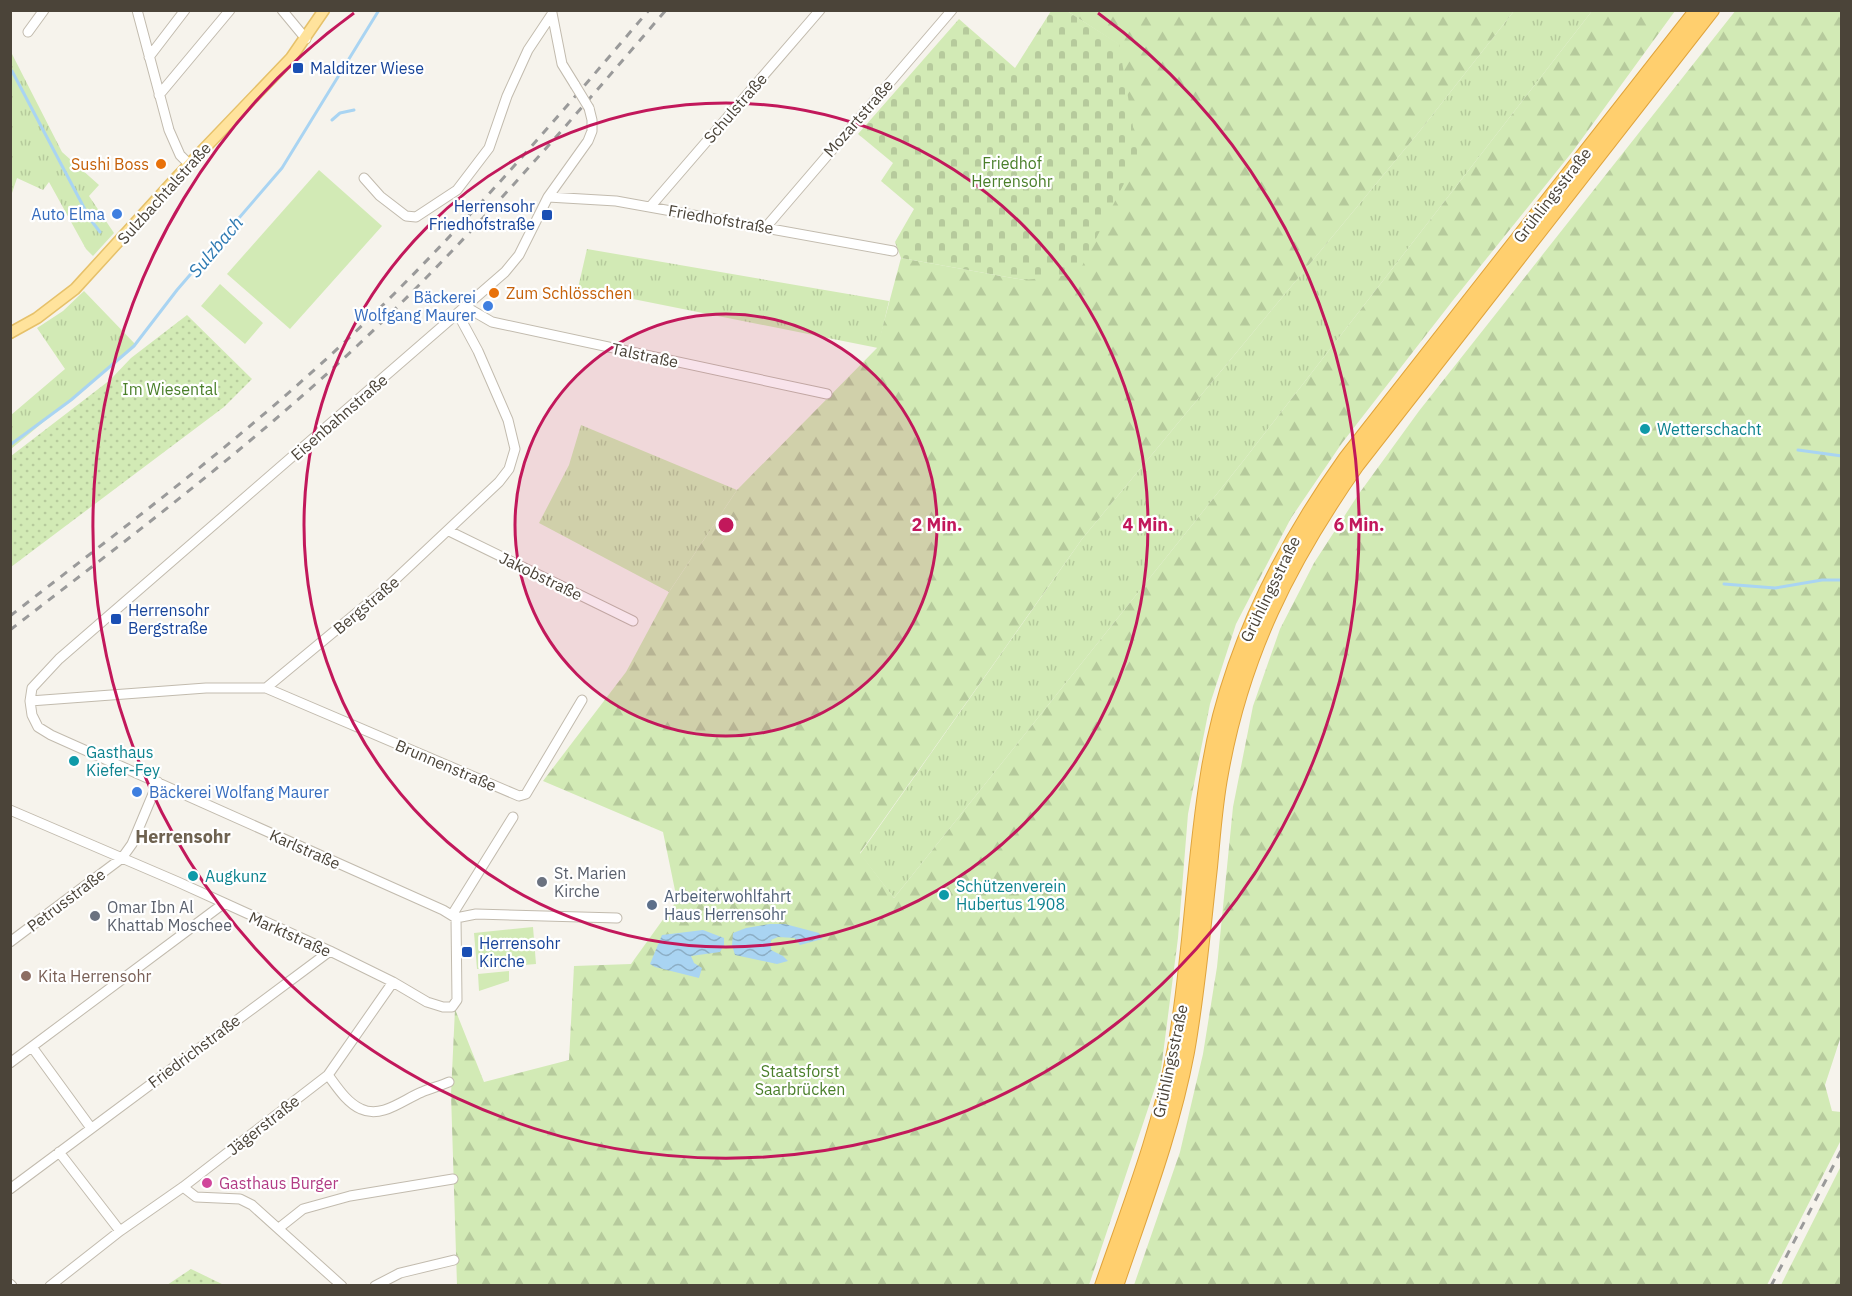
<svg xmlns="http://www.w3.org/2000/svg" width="1852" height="1296" font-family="'IBM Plex Sans',sans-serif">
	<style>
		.grass { fill: url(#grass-tufts) }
		.forest { fill: url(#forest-firs) }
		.cemetery { fill: url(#cemetery-stones) }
		.park { fill: #d2eab5 }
		.garden { fill: url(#garden-dots) }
		.water { fill: url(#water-waves) }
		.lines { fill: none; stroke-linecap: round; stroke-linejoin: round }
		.stream { stroke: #a9d4f2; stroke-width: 3 }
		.minor-casing { stroke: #c2bbae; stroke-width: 11 }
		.major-casing { stroke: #e6c16a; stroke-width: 13 }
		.highway-casing { stroke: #e0a43c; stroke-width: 16 }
		.minor { stroke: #fff; stroke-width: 9 }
		.major { stroke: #ffe39c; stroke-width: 10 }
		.highway { stroke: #ffcf6e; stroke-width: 14 }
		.rail { stroke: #9a9a9a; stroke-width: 3; stroke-dasharray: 8 8; stroke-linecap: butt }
		.minor-bridge-casing { stroke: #c2bbae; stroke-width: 11; stroke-linecap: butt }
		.minor-bridge { stroke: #fff; stroke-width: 9 }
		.ring { fill: none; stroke: #c2185b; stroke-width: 3 }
		.transit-dot { fill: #1a4fb4; stroke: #fff; stroke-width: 2 }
		.food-dot { fill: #e8710a; stroke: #fff; stroke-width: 2 }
		.shop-dot { fill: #3f7fe0; stroke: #fff; stroke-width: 2 }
		.culture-dot { fill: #0f9aa8; stroke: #fff; stroke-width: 2 }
		.worship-dot { fill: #6b7280; stroke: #fff; stroke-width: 2 }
		.service-dot { fill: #5c6f8a; stroke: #fff; stroke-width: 2 }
		.education-dot { fill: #8d6e63; stroke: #fff; stroke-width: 2 }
		.hotel-dot { fill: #d1479c; stroke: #fff; stroke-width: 2 }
		.labels { text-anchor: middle; stroke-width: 4.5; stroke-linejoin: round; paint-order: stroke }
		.transit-label { font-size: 16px; fill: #164399; stroke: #fff; text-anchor: start }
		.street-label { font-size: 16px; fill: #4b4439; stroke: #fff }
		.park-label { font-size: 16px; fill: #4a7f2a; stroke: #fff }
		.food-label { font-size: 16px; fill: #c56008; stroke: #fff; text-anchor: end }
		.shop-label { font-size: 16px; fill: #366cbe; stroke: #fff; text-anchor: end }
		.culture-label { font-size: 16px; fill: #0d838f; stroke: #fff; text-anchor: start }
		.worship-label { font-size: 16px; fill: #5b616d; stroke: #fff; text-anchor: start }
		.service-label { font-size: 16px; fill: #4e5e75; stroke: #fff; text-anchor: start }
		.education-label { font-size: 16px; fill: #785e54; stroke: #fff; text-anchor: start }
		.hotel-label { font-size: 16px; fill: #b23c85; stroke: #fff; text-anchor: start }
		.water-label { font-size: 18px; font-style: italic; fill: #2e7ab2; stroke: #fff }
		.neighbourhood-label { font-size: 18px; font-weight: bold; fill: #6e6250; stroke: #fff }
		.centre { fill: #c2185b; stroke: #fff; stroke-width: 3 }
		.ring-label { font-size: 18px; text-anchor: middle; font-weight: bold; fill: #c2185b; stroke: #fff; stroke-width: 4.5; stroke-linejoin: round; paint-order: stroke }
	</style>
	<defs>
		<pattern id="grass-tufts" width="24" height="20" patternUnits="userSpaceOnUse" patternTransform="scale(1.5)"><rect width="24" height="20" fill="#d2eab5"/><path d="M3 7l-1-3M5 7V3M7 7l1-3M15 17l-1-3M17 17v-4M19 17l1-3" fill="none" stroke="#b6ca9c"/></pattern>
		<pattern id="forest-firs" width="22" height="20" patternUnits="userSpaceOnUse" patternTransform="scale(1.5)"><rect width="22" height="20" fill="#d2eab5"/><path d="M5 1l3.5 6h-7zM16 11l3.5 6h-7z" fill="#b6ca9c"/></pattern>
		<pattern id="cemetery-stones" width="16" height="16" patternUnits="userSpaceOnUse" patternTransform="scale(1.5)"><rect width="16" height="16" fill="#d2eab5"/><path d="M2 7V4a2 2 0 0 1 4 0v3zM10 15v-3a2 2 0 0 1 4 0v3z" fill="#b6ca9c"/></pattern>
		<pattern id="garden-dots" width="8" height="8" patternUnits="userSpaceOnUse" patternTransform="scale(1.5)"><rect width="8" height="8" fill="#d2eab5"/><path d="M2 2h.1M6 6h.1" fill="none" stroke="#b6ca9c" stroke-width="1.8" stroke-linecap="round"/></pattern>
		<pattern id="water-waves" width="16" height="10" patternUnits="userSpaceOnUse" patternTransform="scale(1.5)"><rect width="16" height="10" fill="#a9d4f2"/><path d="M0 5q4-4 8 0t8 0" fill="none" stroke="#8caec5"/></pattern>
	</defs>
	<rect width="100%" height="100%" fill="#f6f3ec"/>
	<path class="grass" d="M 1514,11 L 1592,11 L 1244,460 L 894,898 L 860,854 L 1082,539 L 1419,132 Z
		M 11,52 L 62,152 L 99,185 L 89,196 L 114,233 L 93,256 L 86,249 L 49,182 L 43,190 L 17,178 L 11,196 Z
		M 587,249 L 889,301 L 878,348 L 578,288 Z
		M 84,291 L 136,345 L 11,449 L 11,415 L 65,369 L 37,328 L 63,311 Z
		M 581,425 L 737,490 L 669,592 L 539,523 L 569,465 Z"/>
	<path class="forest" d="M 1736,10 L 1841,11 L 1842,1033 L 1825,1085 L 1832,1111 L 1841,1112 L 1841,1140 L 1767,1285 L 1134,1285 L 1180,1152 L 1203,1054 L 1217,967 L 1233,807 L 1253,706 L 1280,629 L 1314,563 L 1358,495 L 1419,411 Z
		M 1067,11 L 1514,11 L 1419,132 L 1082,539 L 860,853 L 894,898 L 1244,460 L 1592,11 L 1675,11 L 1573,151 L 1454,299 L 1342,443 L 1291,518 L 1236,624 L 1210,704 L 1188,814 L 1178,938 L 1161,1070 L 1089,1285 L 457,1285 L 451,1094 L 455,1009 L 484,1082 L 569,1060 L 574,966 L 631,964 L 677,900 L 663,832 L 543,781 L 626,672 L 669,592 L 737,490 L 877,348 L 901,258 L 1024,280 L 1118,44 Z
		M 1841,1166 L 1841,1285 L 1781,1285 L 1786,1275 Z"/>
	<path class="cemetery" d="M 1051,11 L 1067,11 L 1119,44 L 1138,156 L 1078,274 L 1024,280 L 901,258 L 895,242 L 914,209 L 881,181 L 893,163 L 858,134 L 959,19 L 1015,68 Z"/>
	<path class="park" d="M 319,170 L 382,226 L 290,329 L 227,274 Z
		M 220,284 L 263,323 L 245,344 L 201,306 Z
		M 533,927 L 536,964 L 477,969 L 474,933 Z
		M 509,971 L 509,981 L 479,991 L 478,974 Z"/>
	<path class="garden" d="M 187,315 L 252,379 L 224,407 L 11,567 L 11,456 L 110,380 L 131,358 Z
		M 191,1269 L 224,1285 L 167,1285 Z"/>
	<path class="water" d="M 770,924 L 785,924 L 819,933 L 822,939 L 800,945 L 795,938 L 778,937 L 771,940 L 771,950 L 783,956 L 788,961 L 777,964 L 735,955 L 732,945 L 733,933 L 746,928 Z
		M 703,930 L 724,938 L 724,945 L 720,952 L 691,956 L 694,963 L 702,968 L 699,978 L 655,967 L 650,964 L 662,935 Z"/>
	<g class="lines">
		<path class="stream" d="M 12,71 L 90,219 L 100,232
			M 332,120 L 340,113 L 354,110
			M 10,445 L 71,400 L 134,346 L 177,290 L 282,168 L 379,10
			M 1798,450 L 1842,456
			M 1724,584 L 1775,588 L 1822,580 L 1842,580"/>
		<defs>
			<path id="minor" d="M 137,10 L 169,130 L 180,155 L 189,164
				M 282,10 L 306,39
				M 552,13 L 562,64 L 575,85
				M 28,32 L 44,10
				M 149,57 L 185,10
				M 159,95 L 230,10
				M 364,178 L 380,196 L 406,216 L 416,217 L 457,190 L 489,148 L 507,96 L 528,50 L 552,14
				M 548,197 L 616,201 L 893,251
				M 650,207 L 820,10
				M 766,227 L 952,10
				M 466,307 L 492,322 L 827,394
				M 449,531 L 633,621
				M 266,688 L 519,796 L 526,794 L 582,700
				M 30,701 L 206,688 L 266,688 L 383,591 L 499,482 L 509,469 L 515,449 L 508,420 L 478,351 L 458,314
				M 10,810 L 178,882 L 330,951 L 393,982 L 427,1002 L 443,1007 L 452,1007 L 457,1000 L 456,918
				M 452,915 L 513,817
				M 456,918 L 443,910 L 51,735 L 38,727 L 32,715 L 30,701 L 32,688 L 59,659 L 505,272 L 519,255 L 548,197 L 588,141 L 592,131 L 592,120 L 589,108
				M 456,918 L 476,914 L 617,918
				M 10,942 L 122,858 L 132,844 L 158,782
				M 32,1047 L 91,1128
				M 10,1063 L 223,904
				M 328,1075 C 337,1087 347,1103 361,1109 C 382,1119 404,1099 422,1092 C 431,1088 440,1086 449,1082
				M 59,1152 L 120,1231
				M 183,1187 L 196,1197 L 240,1199 L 252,1205 L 342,1286
				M 10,1189 L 330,951
				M 279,1228 L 303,1209 L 350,1196 L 453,1179
				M 10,1284 L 12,1286
				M 50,1286 L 120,1231 L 183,1187 L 328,1075 L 393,982
				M 375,1286 L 400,1273 L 454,1260"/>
			<path id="major" d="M 10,333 L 37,318 L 75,289 L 179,175 L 291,58 L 324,10"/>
			<path id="highway" d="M 1102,1286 C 1129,1208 1160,1129 1175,1048 C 1191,957 1193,865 1208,774 C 1226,658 1278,553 1346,458 L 1697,10
				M 1116,1286 C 1142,1209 1172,1132 1187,1052 C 1198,990 1203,929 1210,867 C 1213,836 1215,804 1221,773 C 1242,655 1289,562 1357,465 L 1712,10"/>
		</defs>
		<use href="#minor" class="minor-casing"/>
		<use href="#major" class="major-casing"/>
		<use href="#highway" class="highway-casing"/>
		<use href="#minor" class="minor"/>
		<use href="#major" class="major"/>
		<use href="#highway" class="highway"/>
		<path class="rail" d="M 10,616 C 126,526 243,438 350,337 C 457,235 553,123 649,10
			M 10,630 C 129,538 249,448 358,345 C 468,241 567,125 666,10
			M 1771,1286 L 1842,1149"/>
		<defs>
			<path id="minor-bridge" d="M 575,85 L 589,108"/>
		</defs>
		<use href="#minor-bridge" class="minor-bridge-casing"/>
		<use href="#minor-bridge" class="minor-bridge"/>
	</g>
	<circle cx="726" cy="525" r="211" fill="#c2185b" fill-opacity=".12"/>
	<g class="ring">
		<circle cx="726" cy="525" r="211"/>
		<circle cx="726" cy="525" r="422"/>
		<path d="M1098 13A633 633 0 1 1 354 13"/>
	</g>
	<g class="transit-dot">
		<rect x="292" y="62" width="12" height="12" rx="3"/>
		<rect x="541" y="209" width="12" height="12" rx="3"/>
		<rect x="110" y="613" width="12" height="12" rx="3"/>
		<rect x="461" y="946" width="12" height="12" rx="3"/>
	</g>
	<g class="food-dot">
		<circle cx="161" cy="164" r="6"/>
		<circle cx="494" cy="293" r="6"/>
	</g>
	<g class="shop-dot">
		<circle cx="117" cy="214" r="6"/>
		<circle cx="488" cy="306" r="6"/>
		<circle cx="137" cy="792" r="6"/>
	</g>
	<g class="culture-dot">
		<circle cx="1645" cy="429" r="6"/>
		<circle cx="74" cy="761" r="6"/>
		<circle cx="193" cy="876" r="6"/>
		<circle cx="944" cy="895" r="6"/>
	</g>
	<g class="worship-dot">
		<circle cx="542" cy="882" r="6"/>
		<circle cx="95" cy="916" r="6"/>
	</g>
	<circle class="service-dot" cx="652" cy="905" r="6"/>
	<circle class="education-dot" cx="26" cy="976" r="6"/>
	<circle class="hotel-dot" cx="207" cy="1183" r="6"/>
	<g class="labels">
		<g class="transit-label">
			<text x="310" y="74">Malditzer Wiese</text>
			<text x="535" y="212" text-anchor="end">Herrensohr<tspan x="535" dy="18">Friedhofstraße</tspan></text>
			<text x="128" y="616">Herrensohr<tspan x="128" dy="18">Bergstraße</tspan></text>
			<text x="479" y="949">Herrensohr<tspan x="479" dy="18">Kirche</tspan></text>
		</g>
		<g class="street-label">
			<text transform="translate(735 108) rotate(-49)" y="6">Schulstraße</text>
			<text transform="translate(858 118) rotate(-49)" y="6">Mozartstraße</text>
			<text transform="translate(164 193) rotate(-48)" y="6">Sulzbachtalstraße</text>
			<text transform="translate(1552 195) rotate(-52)" y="6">Grühlingsstraße</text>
			<text transform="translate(721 219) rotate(10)" y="6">Friedhofstraße</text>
			<text transform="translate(645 355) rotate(12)" y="6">Talstraße</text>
			<text transform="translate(339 417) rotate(-41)" y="6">Eisenbahnstraße</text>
			<text transform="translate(541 576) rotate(26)" y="6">Jakobstraße</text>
			<text transform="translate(1270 589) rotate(-64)" y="6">Grühlingsstraße</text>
			<text transform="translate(366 605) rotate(-40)" y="6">Bergstraße</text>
			<text transform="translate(446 765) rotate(23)" y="6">Brunnenstraße</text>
			<text transform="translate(305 849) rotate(24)" y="6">Karlstraße</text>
			<text transform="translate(66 900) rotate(-37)" y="6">Petrusstraße</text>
			<text transform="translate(290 934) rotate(24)" y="6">Marktstraße</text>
			<text transform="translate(194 1051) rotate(-37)" y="6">Friedrichstraße</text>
			<text transform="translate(1170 1061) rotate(-78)" y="6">Grühlingsstraße</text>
			<text transform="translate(263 1125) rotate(-38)" y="6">Jägerstraße</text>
		</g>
		<g class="park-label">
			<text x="1012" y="169">Friedhof<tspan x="1012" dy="18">Herrensohr</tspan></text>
			<text x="170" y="395">Im Wiesental</text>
			<text x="800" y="1077">Staatsforst<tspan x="800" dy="18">Saarbrücken</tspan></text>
		</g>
		<g class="food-label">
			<text x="149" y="170">Sushi Boss</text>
			<text x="506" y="299" text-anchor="start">Zum Schlösschen</text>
		</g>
		<g class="shop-label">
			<text x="105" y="220">Auto Elma</text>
			<text x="476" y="303">Bäckerei<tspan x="476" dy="18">Wolfgang Maurer</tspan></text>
			<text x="149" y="798" text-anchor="start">Bäckerei Wolfang Maurer</text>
		</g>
		<g class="culture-label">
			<text x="1657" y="435">Wetterschacht</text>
			<text x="86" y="758">Gasthaus<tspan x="86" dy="18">Kiefer-Fey</tspan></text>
			<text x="205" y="882">Augkunz</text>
			<text x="956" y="892">Schützenverein<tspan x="956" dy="18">Hubertus 1908</tspan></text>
		</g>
		<g class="worship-label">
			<text x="554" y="879">St. Marien<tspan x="554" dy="18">Kirche</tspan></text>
			<text x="107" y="913">Omar Ibn Al<tspan x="107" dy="18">Khattab Moschee</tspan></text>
		</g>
		<g class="service-label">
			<text x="664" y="902">Arbeiterwohlfahrt<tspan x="664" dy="18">Haus Herrensohr</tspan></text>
		</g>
		<g class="education-label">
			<text x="38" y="982">Kita Herrensohr</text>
		</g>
		<g class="hotel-label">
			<text x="219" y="1189">Gasthaus Burger</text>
		</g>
		<g class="water-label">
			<text transform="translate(216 247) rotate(-50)" y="6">Sulzbach</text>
		</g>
		<g class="neighbourhood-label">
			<text x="183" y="843">Herrensohr</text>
		</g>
	</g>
	<circle cx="726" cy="525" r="9" class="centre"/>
	<g class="ring-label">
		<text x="937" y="531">2 Min.</text>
		<text x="1148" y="531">4 Min.</text>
		<text x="1359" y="531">6 Min.</text>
	</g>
	<rect width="1852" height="1296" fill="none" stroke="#4b4439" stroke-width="24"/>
</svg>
